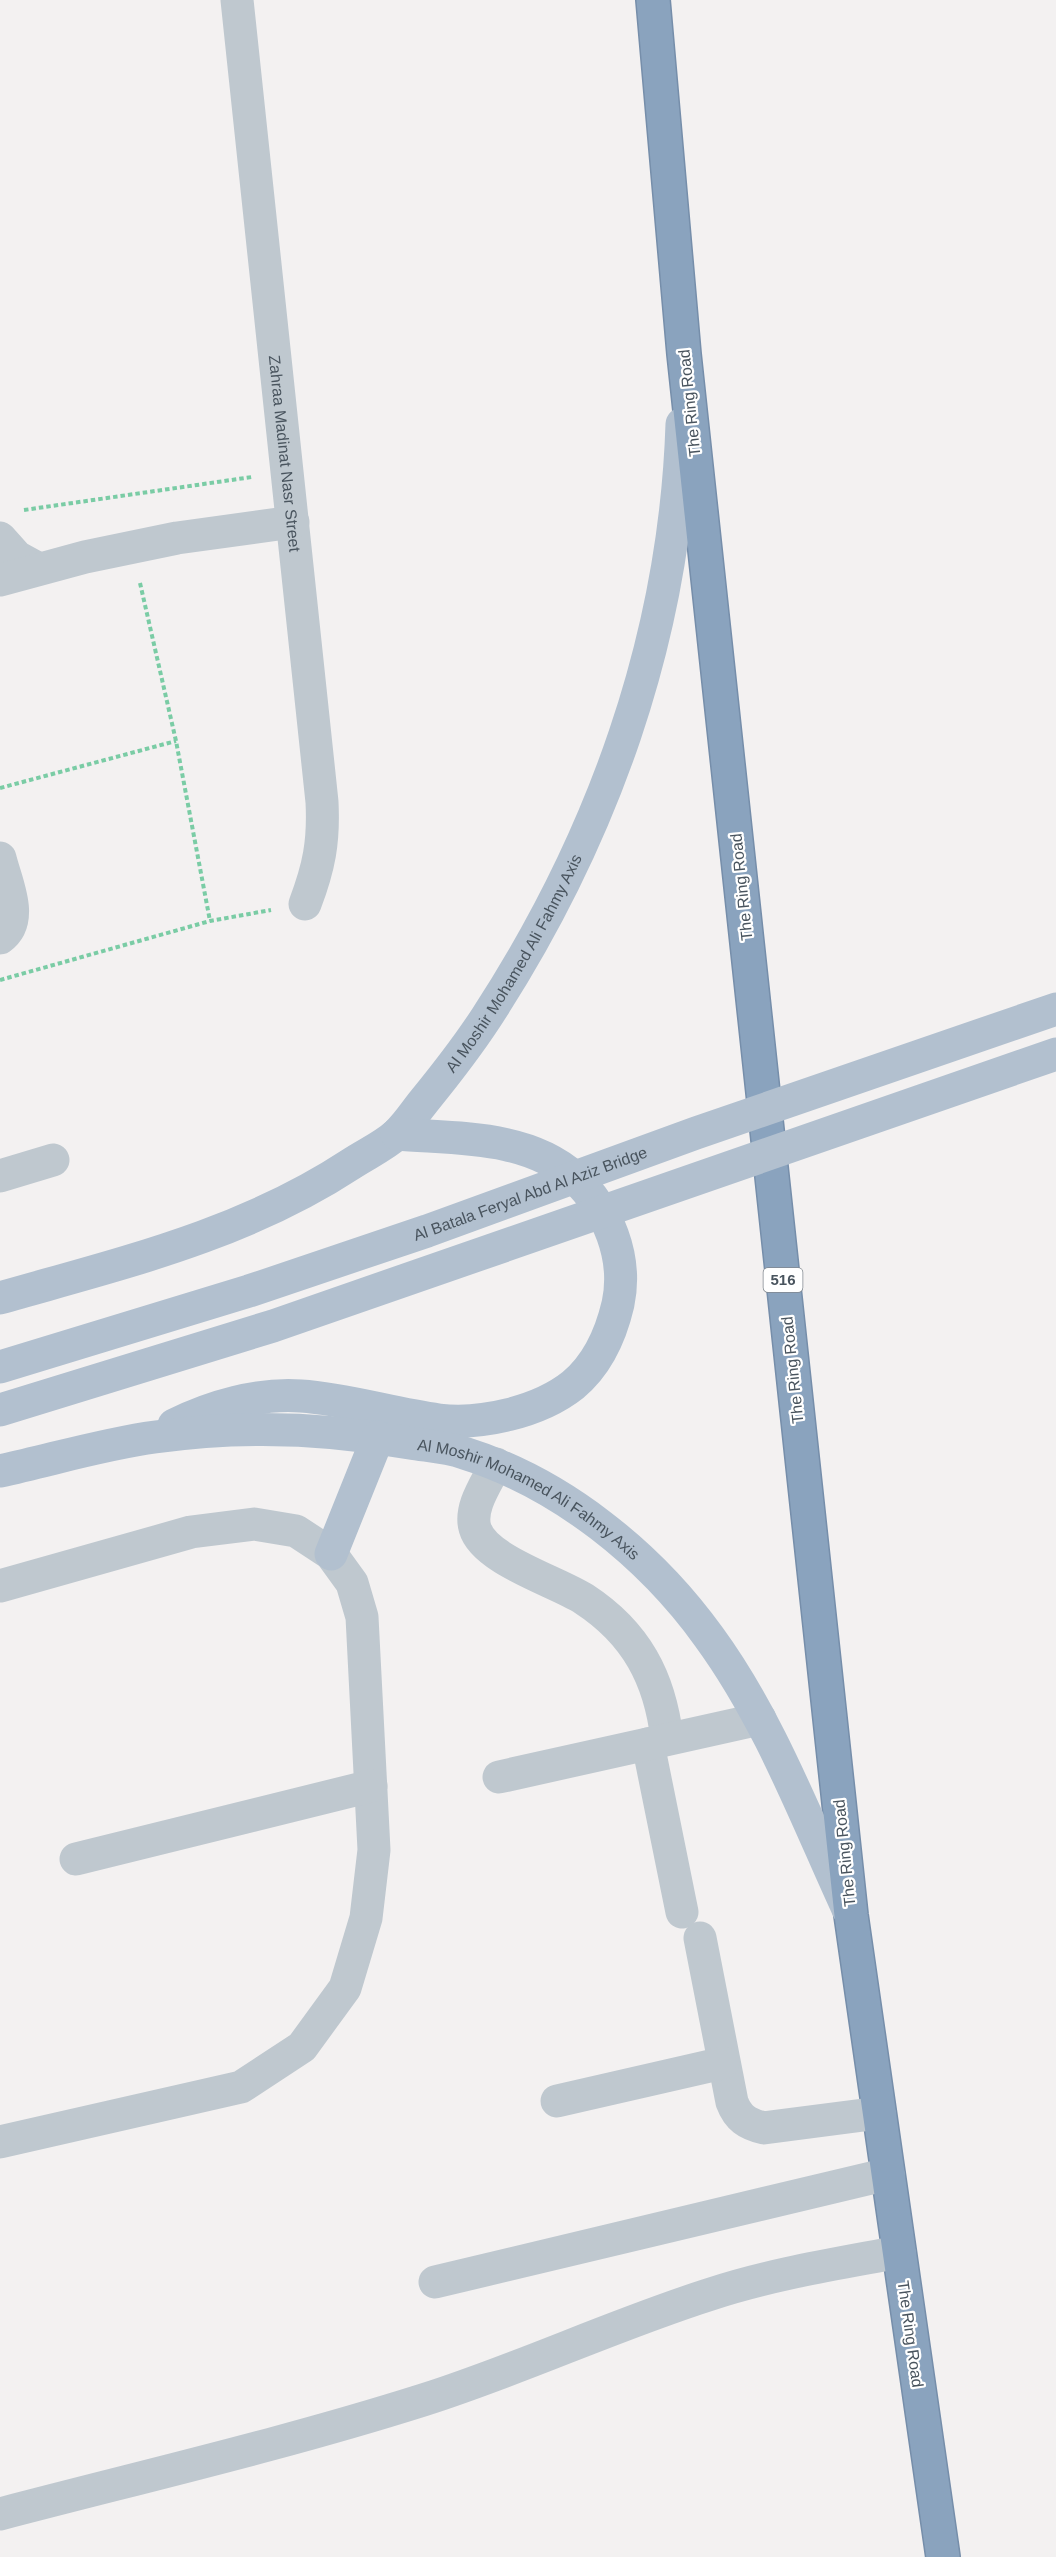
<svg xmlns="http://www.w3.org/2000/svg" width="1056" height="2557" font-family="Helvetica,sans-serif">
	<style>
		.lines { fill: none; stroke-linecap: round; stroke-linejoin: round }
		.highway-casing { stroke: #768eaa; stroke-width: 36 }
		.path { stroke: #7acca5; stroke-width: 4; stroke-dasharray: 4.5 3; stroke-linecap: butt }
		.minor { stroke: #bfc8cf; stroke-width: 33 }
		.major { stroke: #b2c0cf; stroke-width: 33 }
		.highway { stroke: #8aa3be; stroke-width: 33 }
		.major-bridge { stroke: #b2c0cf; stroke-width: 33 }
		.labels { text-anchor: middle; stroke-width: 4.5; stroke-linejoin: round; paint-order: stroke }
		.shield { fill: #fff; stroke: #80878e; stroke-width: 1.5 }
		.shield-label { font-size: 15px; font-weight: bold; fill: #49545e }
		.street-label { font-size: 16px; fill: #49545e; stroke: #fff }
	</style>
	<rect width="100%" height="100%" fill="#f3f1f1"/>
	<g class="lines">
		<defs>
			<path id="highway" d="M 653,0 L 684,354 L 851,1915 L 943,2557"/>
		</defs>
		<use href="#highway" class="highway-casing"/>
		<path class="path" d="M 24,510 L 252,477
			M 140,583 L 176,741 L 210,921
			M 0,788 L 176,741
			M 0,980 L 210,921 L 271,910"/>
		<g class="minor">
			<path id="s1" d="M 237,0 L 322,802 C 324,842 319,867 305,904"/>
			<path d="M 0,538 L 17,557 L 39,569"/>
			<path d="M 0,580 L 85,557 L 177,538 L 293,522"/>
			<path d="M 0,858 C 6,883 25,920 0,938"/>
			<path d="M 0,1176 L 53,1160"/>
			<path d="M 496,1464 C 487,1483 469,1507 475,1528 C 484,1560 556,1581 584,1599 C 636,1633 660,1678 667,1739"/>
			<path d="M 0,1586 L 191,1532 L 254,1524 L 296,1531 L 331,1554 L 352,1583 L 362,1617 L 374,1850 L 366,1918 L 345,1988 L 302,2047 L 241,2087 L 0,2142"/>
			<path d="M 648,1744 L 682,1912"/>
			<path d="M 499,1777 L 760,1719"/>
			<path d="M 76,1859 L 371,1786"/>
			<path d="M 700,1938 L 732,2102 C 738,2118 747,2124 764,2128 L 879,2113"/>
			<path d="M 557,2101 L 723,2063"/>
			<path d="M 435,2282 L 888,2174"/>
			<path d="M 0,2514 C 141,2477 284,2444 423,2400 C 521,2369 613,2325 711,2294 C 772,2274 836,2264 899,2252"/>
		</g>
		<g class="major">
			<path id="s2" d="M 0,1298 C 122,1263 243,1235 351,1164 C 366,1154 384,1146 397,1134 C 407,1125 415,1112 424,1101 C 446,1074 467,1047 486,1018 C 602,840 675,639 682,424"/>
			<path d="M 174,1425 C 212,1406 258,1393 301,1396 C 347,1399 393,1414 439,1420 C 481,1425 539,1412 573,1385 C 597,1365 611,1334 618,1304 C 628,1257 608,1209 574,1177 C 527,1135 457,1139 397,1134"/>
			<path id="s3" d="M 0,1471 C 51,1460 103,1444 155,1437 C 239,1425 327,1428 410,1443 C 428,1446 447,1447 464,1453 C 561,1483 650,1555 709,1637 C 769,1719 806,1818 848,1909"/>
			<path d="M 331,1554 L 378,1437"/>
		</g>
		<use href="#highway" class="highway"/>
		<g class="major-bridge">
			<path id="s4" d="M 0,1367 L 249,1291 L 427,1231 L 696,1133 L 1056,1009"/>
			<path d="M 0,1410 L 273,1326 L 1056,1054"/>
		</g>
	</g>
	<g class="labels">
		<rect class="shield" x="763.5" y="1268" width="39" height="24" rx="4.5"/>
		<g class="shield-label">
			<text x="783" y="1285">516</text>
		</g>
		<g class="street-label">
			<text transform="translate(689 403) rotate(-96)" y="6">The Ring Road</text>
			<text dy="6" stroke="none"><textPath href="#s1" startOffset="456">Zahraa Madinat Nasr Street</textPath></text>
			<text transform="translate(741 887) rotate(-96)" y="6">The Ring Road</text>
			<text dy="6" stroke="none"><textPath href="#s2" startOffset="640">Al Moshir Mohamed Ali Fahmy Axis</textPath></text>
			<text dy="6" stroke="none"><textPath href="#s4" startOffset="558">Al Batala Feryal Abd Al Aziz Bridge</textPath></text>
			<text transform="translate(792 1370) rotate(-96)" y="6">The Ring Road</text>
			<text dy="6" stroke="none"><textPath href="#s3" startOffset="548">Al Moshir Mohamed Ali Fahmy Axis</textPath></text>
			<text transform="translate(844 1853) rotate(-96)" y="6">The Ring Road</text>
			<text transform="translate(911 2334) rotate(82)" y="6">The Ring Road</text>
		</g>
	</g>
</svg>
